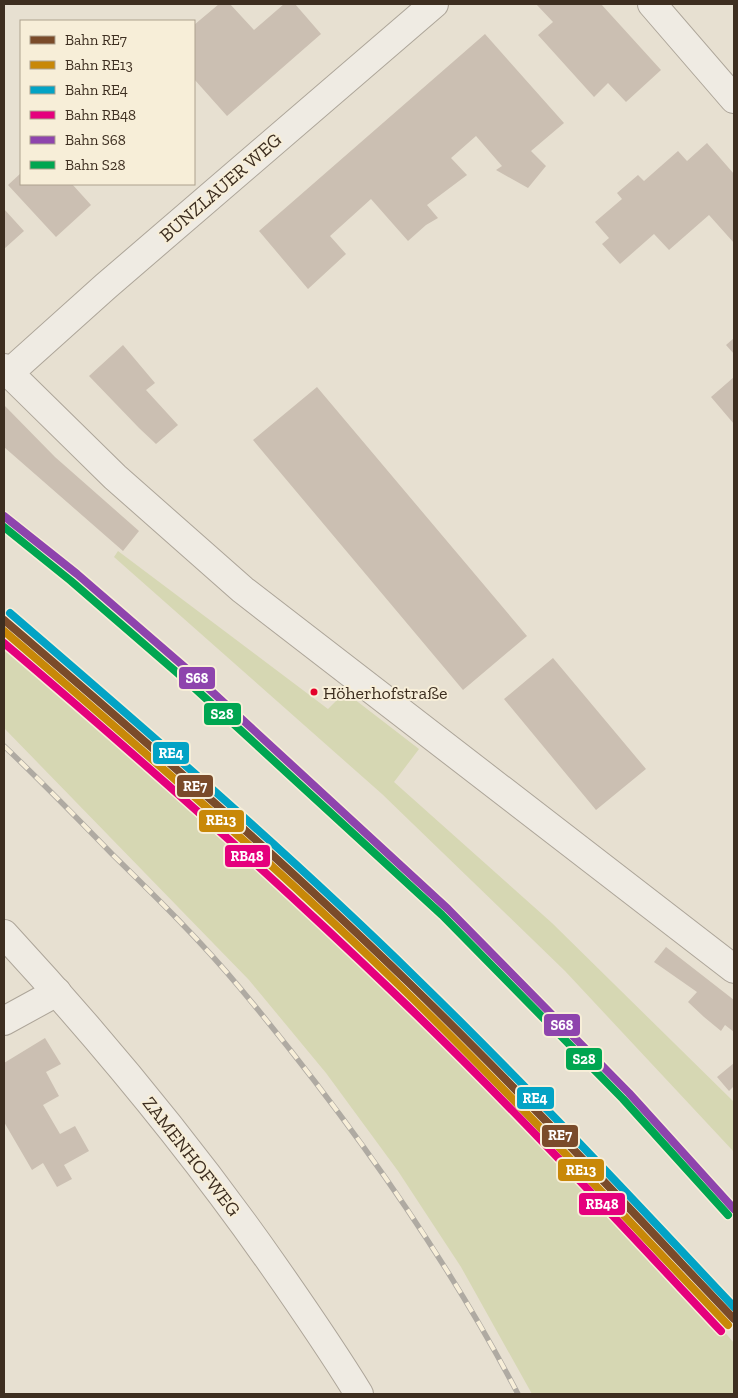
<svg xmlns="http://www.w3.org/2000/svg" width="738" height="1398" font-family="'Zilla Slab',serif">
	<style>
		.green { fill: #d6d7b3 }
		.building { fill: #cbbfb2 }
		.lines { fill: none; stroke-linecap: round; stroke-linejoin: round }
		.minor-casing { stroke: #ada599; stroke-width: 30 }
		.tertiary-casing { stroke: #ada599; stroke-width: 30 }
		.minor { stroke: #efebe3; stroke-width: 28 }
		.tertiary { stroke: #efebe3; stroke-width: 28 }
		.rail-casing { stroke: #afaaa2; stroke-width: 5.5 }
		.rail { stroke: #f7eed8; stroke-width: 4; stroke-dasharray: 11; stroke-linecap: butt }
		.rail-1-casing { stroke: #f7eed8; stroke-width: 11 }
		.rail-2-casing { stroke: #f7eed8; stroke-width: 11 }
		.rail-3-casing { stroke: #f7eed8; stroke-width: 11 }
		.rail-4-casing { stroke: #f7eed8; stroke-width: 11 }
		.rail-5-casing { stroke: #f7eed8; stroke-width: 11 }
		.rail-6-casing { stroke: #f7eed8; stroke-width: 11 }
		.rail-1 { stroke: #7a4b2a; stroke-width: 8 }
		.rail-2 { stroke: #c88808; stroke-width: 8 }
		.rail-3 { stroke: #03a3c5; stroke-width: 8 }
		.rail-4 { stroke: #e5007d; stroke-width: 8 }
		.rail-5 { stroke: #8e44ad; stroke-width: 8 }
		.rail-6 { stroke: #00a651; stroke-width: 8 }
		.bus-dot { fill: #e4002b; stroke: #f7eed8; stroke-width: 2 }
		.labels { text-anchor: middle; stroke-width: 4; stroke-linejoin: round; paint-order: stroke }
		.bus-label { font-size: 18px; fill: #3d2e20; stroke: #f7eed8; text-anchor: start }
		.street-label { font-size: 19px; fill: #3d2e20; stroke: #f7eed8 }
		.line-badge { stroke: #f7eed8; stroke-width: 2 }
		.badge-label { font-size: 14px; text-anchor: middle; font-weight: bold; fill: #fff }
	</style>
	<rect width="100%" height="100%" fill="#e7e0d1"/>
	<path class="green" d="M 118,551 L 328,709 L 345,692 L 419,749 L 394,782 L 552,923 L 734,1102 L 734,1152 L 565,971 L 382,794 L 114,557 Z
		M 4,640 L 306,906 L 510,1099 L 669,1267 L 734,1343 L 734,1394 L 532,1394 L 461,1267 L 398,1171 L 326,1073 L 249,980 L 4,728 Z"/>
	<path class="building" d="M 219,4 L 230,4 L 254,30 L 284,4 L 295,4 L 321,34 L 227,116 L 194,79 L 194,25 Z
		M 536,4 L 601,4 L 661,70 L 626,102 L 608,83 L 594,97 L 538,35 L 553,22 Z
		M 485,34 L 564,123 L 531,151 L 546,166 L 528,188 L 496,170 L 502,166 L 476,136 L 451,158 L 467,175 L 427,205 L 438,218 L 426,225 L 408,241 L 371,199 L 330,236 L 346,254 L 308,289 L 259,231 Z
		M 707,143 L 734,174 L 734,243 L 709,215 L 669,250 L 654,234 L 620,264 L 602,244 L 609,238 L 595,222 L 622,199 L 617,193 L 638,175 L 644,181 L 678,151 L 687,161 Z
		M 21,173 L 21,184 L 72,184 L 91,205 L 56,237 L 8,185 Z
		M 4,209 L 24,231 L 4,249 Z
		M 734,338 L 734,354 L 726,345 Z
		M 123,345 L 155,383 L 146,390 L 178,425 L 156,444 L 139,428 L 89,376 Z
		M 734,377 L 734,424 L 711,397 Z
		M 317,387 L 527,636 L 463,690 L 253,440 Z
		M 4,405 L 55,457 L 139,531 L 123,551 L 4,447 Z
		M 553,658 L 646,769 L 596,810 L 504,699 Z
		M 666,947 L 734,1000 L 734,1032 L 725,1025 L 721,1031 L 704,1017 L 688,1002 L 697,992 L 654,962 Z
		M 45,1038 L 61,1064 L 46,1072 L 59,1096 L 43,1105 L 60,1134 L 75,1126 L 89,1151 L 64,1165 L 72,1179 L 57,1187 L 43,1163 L 32,1170 L 4,1122 L 4,1063 Z
		M 734,1063 L 734,1086 L 729,1091 L 717,1077 Z"/>
	<g class="lines">
		<defs>
			<path id="minor" d="M 652,4 L 734,99
				M 9,373 L 106,286 L 434,4
				M 4,1021 L 57,992"/>
			<path id="tertiary" d="M 4,368 L 115,477 L 243,590 L 734,969
				M 4,934 C 101,1039 191,1148 273,1265 C 303,1308 332,1350 359,1394"/>
		</defs>
		<use href="#minor" class="minor-casing"/>
		<use href="#tertiary" class="tertiary-casing"/>
		<use href="#minor" class="minor"/>
		<use href="#tertiary" class="tertiary"/>
		<defs>
			<path id="rail" d="M 4,746 C 41,781 77,818 113,855 C 157,898 201,941 240,988 C 344,1113 442,1249 518,1394"/>
		</defs>
		<use href="#rail" class="rail-casing"/>
		<use href="#rail" class="rail"/>
		<defs>
			<path id="rail-1" d="M 4,620 C 142,738 279,857 409,983 C 521,1092 627,1206 734,1319"/>
			<path id="rail-2" d="M 4,631 C 139,747 274,864 402,988 C 514,1097 620,1212 728,1325"/>
			<path id="rail-3" d="M 10,613 C 147,731 285,850 415,977 C 525,1084 629,1195 734,1307"/>
			<path id="rail-4" d="M 4,643 C 137,756 268,872 394,993 C 508,1102 614,1217 721,1331"/>
			<path id="rail-5" d="M 4,516 L 77,574 L 195,676 L 448,909 L 629,1093 L 734,1209"/>
			<path id="rail-6" d="M 4,527 L 71,581 L 189,683 L 442,915 L 623,1099 L 728,1215"/>
		</defs>
		<use href="#rail-1" class="rail-1-casing"/>
		<use href="#rail-2" class="rail-2-casing"/>
		<use href="#rail-3" class="rail-3-casing"/>
		<use href="#rail-4" class="rail-4-casing"/>
		<use href="#rail-5" class="rail-5-casing"/>
		<use href="#rail-6" class="rail-6-casing"/>
		<use href="#rail-1" class="rail-1"/>
		<use href="#rail-2" class="rail-2"/>
		<use href="#rail-3" class="rail-3"/>
		<use href="#rail-4" class="rail-4"/>
		<use href="#rail-5" class="rail-5"/>
		<use href="#rail-6" class="rail-6"/>
	</g>
	<circle class="bus-dot" cx="314" cy="692" r="4.5"/>
	<g class="labels">
		<g class="bus-label">
			<text x="323" y="699">Höherhofstraße</text>
		</g>
		<g class="street-label">
			<text transform="translate(220 187) rotate(-41)" y="7">BUNZLAUER WEG</text>
			<text transform="translate(192 1156) rotate(52)" y="7">ZAMENHOFWEG</text>
		</g>
	</g>
	<g class="line-badge">
		<rect x="178" y="666" width="38" height="24" rx="5" fill="#8e44ad"/>
		<rect x="203" y="702" width="39" height="24" rx="5" fill="#00a651"/>
		<rect x="152" y="741" width="38" height="24" rx="5" fill="#03a3c5"/>
		<rect x="176" y="774" width="38" height="24" rx="5" fill="#7a4b2a"/>
		<rect x="198" y="809" width="47" height="24" rx="5" fill="#c88808"/>
		<rect x="224" y="844" width="47" height="24" rx="5" fill="#e5007d"/>
		<rect x="543" y="1013" width="38" height="24" rx="5" fill="#8e44ad"/>
		<rect x="565" y="1047" width="38" height="24" rx="5" fill="#00a651"/>
		<rect x="516" y="1086" width="39" height="24" rx="5" fill="#03a3c5"/>
		<rect x="541" y="1124" width="38" height="24" rx="5" fill="#7a4b2a"/>
		<rect x="557" y="1158" width="48" height="24" rx="5" fill="#c88808"/>
		<rect x="578" y="1192" width="48" height="24" rx="5" fill="#e5007d"/>
	</g>
	<g class="badge-label">
		<text x="197" y="683">S68</text>
		<text x="222" y="719">S28</text>
		<text x="171" y="758">RE4</text>
		<text x="195" y="791">RE7</text>
		<text x="221" y="825">RE13</text>
		<text x="247" y="861">RB48</text>
		<text x="562" y="1030">S68</text>
		<text x="584" y="1064">S28</text>
		<text x="535" y="1103">RE4</text>
		<text x="560" y="1140">RE7</text>
		<text x="581" y="1175">RE13</text>
		<text x="602" y="1209">RB48</text>
	</g>
	<rect width="738" height="1398" fill="none" stroke="#3d2e20" stroke-width="10"/>
	<rect x="20" y="20" width="175" height="165" fill="#f7eed8" stroke="#ada18e"/>
	<rect x="30" y="36" width="25" height="8" fill="#7a4b2a" stroke="#ada18e"/>
	<text x="65" y="45" font-size="15" fill="#3d2e20">Bahn RE7</text>
	<rect x="30" y="61" width="25" height="8" fill="#c88808" stroke="#ada18e"/>
	<text x="65" y="70" font-size="15" fill="#3d2e20">Bahn RE13</text>
	<rect x="30" y="86" width="25" height="8" fill="#03a3c5" stroke="#ada18e"/>
	<text x="65" y="95" font-size="15" fill="#3d2e20">Bahn RE4</text>
	<rect x="30" y="111" width="25" height="8" fill="#e5007d" stroke="#ada18e"/>
	<text x="65" y="120" font-size="15" fill="#3d2e20">Bahn RB48</text>
	<rect x="30" y="136" width="25" height="8" fill="#8e44ad" stroke="#ada18e"/>
	<text x="65" y="145" font-size="15" fill="#3d2e20">Bahn S68</text>
	<rect x="30" y="161" width="25" height="8" fill="#00a651" stroke="#ada18e"/>
	<text x="65" y="170" font-size="15" fill="#3d2e20">Bahn S28</text>
</svg>
